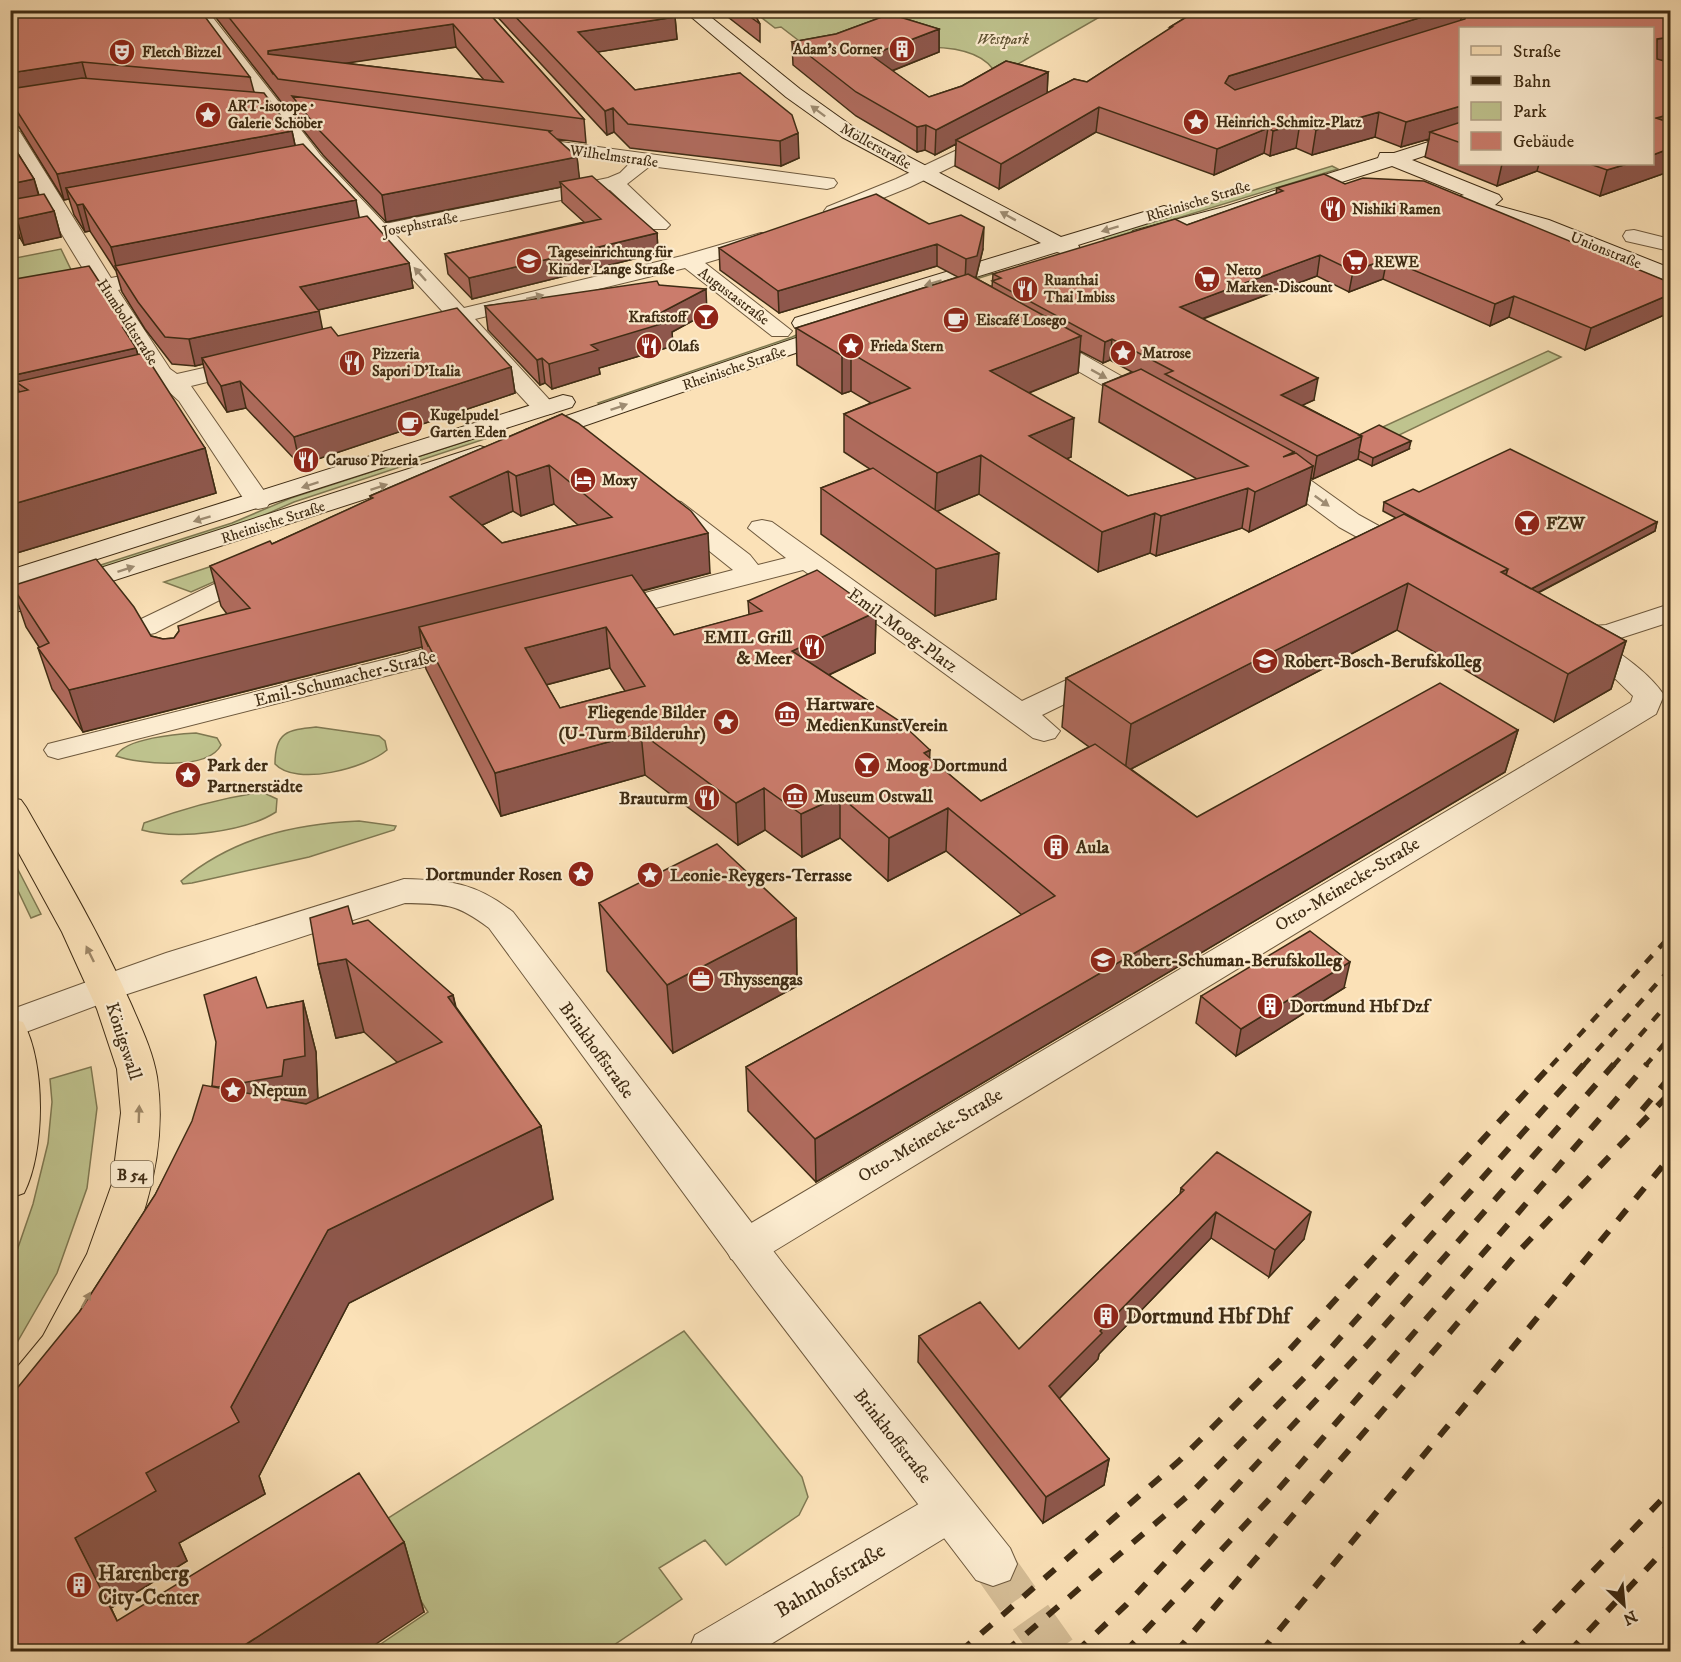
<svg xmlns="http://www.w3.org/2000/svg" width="1681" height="1662" font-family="'IM FELL DW Pica',serif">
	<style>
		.green { fill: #bfc38e; stroke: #7f7851; stroke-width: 1.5 }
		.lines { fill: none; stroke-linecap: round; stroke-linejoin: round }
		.tertiary-tunnel { stroke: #d5bd96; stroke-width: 43; stroke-dasharray: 43 22; stroke-linecap: butt }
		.pedestrian-casing { stroke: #6e593d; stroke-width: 2 }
		.minor-casing { stroke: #6e593d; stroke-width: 2 }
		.tertiary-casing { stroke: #6e593d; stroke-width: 2 }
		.secondary-casing { stroke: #3f2c14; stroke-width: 2 }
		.primary-casing { stroke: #3f2c14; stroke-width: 2 }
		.pedestrian { fill: #fcecd0; fill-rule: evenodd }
		.minor { fill: #fcecd0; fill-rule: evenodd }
		.tertiary { fill: #fcecd0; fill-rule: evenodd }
		.secondary { fill: #fcecd0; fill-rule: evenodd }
		.primary { fill: #fbe1b7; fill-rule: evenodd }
		.rail-far1 { stroke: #3f2c14; stroke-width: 4.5; stroke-dasharray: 10 10; stroke-linecap: butt }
		.rail { stroke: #3f2c14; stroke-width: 6; stroke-dasharray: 14 14; stroke-linecap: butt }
		.wall { fill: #af6b5d; stroke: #3f2c14; stroke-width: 1.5; fill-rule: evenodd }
		.shaded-wall { fill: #8e574c; stroke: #3f2c14; stroke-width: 1.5 }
		.building { fill: #cb7c6c; stroke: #3f2c14; stroke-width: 1.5; fill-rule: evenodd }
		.oneway { fill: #9e8c72 }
		.oneway2 { fill: #9d8666 }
		.labels { text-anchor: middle; stroke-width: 4.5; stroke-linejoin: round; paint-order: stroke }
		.far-park-label { font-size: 15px; font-style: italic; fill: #5f5232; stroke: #fcecd0 }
		.far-poi-label { font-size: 15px; font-weight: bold; fill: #3f2c14; stroke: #fcecd0; text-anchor: start }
		.far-street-label { font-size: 15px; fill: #3f2c14; stroke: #fcecd0 }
		.shield { fill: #fcecd0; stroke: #78664c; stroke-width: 1.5 }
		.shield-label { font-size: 16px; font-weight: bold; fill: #3f2c14 }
		.poi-label { font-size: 18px; font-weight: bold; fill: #3f2c14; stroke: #fcecd0; text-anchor: start }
		.street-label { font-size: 18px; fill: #3f2c14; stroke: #fcecd0 }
		.near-poi-label { font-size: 21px; font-weight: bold; fill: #3f2c14; stroke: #fcecd0; text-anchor: start }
		.near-street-label { font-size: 21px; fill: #3f2c14; stroke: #fcecd0 }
	</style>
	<rect width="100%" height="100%" fill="#fbe1b7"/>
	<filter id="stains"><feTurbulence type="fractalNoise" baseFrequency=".00333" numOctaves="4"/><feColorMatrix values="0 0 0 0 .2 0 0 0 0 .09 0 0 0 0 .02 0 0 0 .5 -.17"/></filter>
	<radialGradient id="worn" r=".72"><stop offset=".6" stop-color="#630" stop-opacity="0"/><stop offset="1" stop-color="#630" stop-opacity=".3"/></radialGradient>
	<path class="green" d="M 753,11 L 1110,11 L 997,76 C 976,27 864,54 824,60 L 781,27 L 775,28 Z
		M 1332,166 L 1338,169 L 1106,240 L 1101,237 Z
		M 61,249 L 77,282 L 11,295 L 10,250 L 16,258 Z
		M 987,271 L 992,274 L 835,323 L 803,338 L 602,406 L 598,403 L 792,337 L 825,322 Z
		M 1548,351 L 1561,357 L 1391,439 L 1374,431 Z
		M 500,430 L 503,433 L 294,502 L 246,523 L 11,599 L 10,594 L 232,523 L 291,498 Z
		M 272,556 L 191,592 L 164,582 L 218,564 Z
		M 316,727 L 379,736 L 385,741 L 387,750 C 366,768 296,787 275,764 C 275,732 287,730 316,727 Z
		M 196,733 L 217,738 L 221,745 C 208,771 139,764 116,756 C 125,738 178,734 196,733 Z
		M 262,792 L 277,799 L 276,812 C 245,832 178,840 142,830 L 144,823 C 184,808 221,798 262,792 Z
		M 359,821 L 396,826 L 394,830 L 309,857 L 192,883 L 183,884 L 181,881 C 233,838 293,824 359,821 Z
		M 11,856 L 41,914 L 31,918 L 11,876 Z
		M 91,1067 L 97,1108 L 87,1188 L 57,1273 L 11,1353 L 11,1268 L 33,1204 L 48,1143 L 52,1102 L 50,1079 Z
		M 684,1331 L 802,1477 L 808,1497 L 799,1515 L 726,1565 L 705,1540 L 659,1568 L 682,1599 L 605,1651 L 369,1652 L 428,1612 L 374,1527 Z"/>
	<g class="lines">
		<path class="tertiary-tunnel" d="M 993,1564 L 1055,1652"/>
		<defs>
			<path id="pedestrian" d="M 254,565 L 263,568 L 267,573 L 263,578 L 155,633 L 146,635 L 137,633 L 133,627 L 137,621 Z
				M 419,651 L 429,653 L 432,659 L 429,665 L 58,759 L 48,756 L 44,750 L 48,744 Z"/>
			<path id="minor" d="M 190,10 L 207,10 L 282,106 L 346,114 L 348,118 L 346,122 L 339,124 L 292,118 L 321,156 L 385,224 L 608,178 L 620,173 L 630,163 L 517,147 L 514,143 L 517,139 L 524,137 L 834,179 L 837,183 L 834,187 L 827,189 L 650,166 L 627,184 L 666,221 L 670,225 L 666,229 L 652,229 L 610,190 L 395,234 L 464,308 L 682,256 L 761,233 L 769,234 L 772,239 L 769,244 L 705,263 L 792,331 L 788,336 L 772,336 L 685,268 L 475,319 L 557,408 L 554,413 L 545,415 L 536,413 L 454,324 L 418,333 L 410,331 L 406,326 L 410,321 L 444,313 L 375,238 L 336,246 L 328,245 L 325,240 L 328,235 L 365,228 L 307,164 L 270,116 L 226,110 L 224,106 L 226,102 L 261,104 Z
				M 10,126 L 20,132 L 111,278 L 162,268 L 170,270 L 173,275 L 170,280 L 118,290 L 170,369 L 177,374 L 248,358 L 256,360 L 260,365 L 256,370 L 191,386 L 271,501 L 267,507 L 258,509 L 249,507 L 179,401 L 168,391 L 120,402 L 111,400 L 108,395 L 111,390 L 154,380 L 98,294 L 10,312 L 10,298 L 91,282 L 10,149 Z
				M 995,132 L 1005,138 L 1002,142 L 910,187 L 841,215 L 827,215 L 824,211 L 827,207 L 896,179 Z
				M 1634,230 L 1670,239 L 1670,251 L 1626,241 L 1623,236 L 1626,231 Z
				M 1039,332 L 1047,334 L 1160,398 L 1163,403 L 1160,408 L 1151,410 L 1142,408 L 1031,344 L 1027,339 L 1031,334 Z
				M 1270,460 L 1306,477 L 1359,515 L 1417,547 L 1421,553 L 1417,559 L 1407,561 L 1397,559 L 1339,527 L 1288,489 L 1261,473 L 1257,468 L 1261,463 Z
				M 672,500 L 681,502 L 750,555 L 758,565 L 786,558 L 748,528 L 752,522 L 762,520 L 772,522 L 1022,701 L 1094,667 L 1105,664 L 1116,667 L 1120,673 L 1116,679 L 1042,715 L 1060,731 L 1055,738 L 1044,741 L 1033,738 L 803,570 L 605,621 L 595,618 L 591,612 L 595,606 L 733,570 L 663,514 L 659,508 L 663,502 Z
				M 1670,604 L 1670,622 L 1605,643 C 1626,658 1649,673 1664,695 L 1656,714 L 761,1259 L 746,1264 L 731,1259 L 725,1247 L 731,1235 L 1631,702 L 1633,696 C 1612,675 1585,648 1557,641 L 1552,635 L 1557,629 L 1606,625 Z
				M 468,638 L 478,641 L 483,647 L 478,653 L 419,668 L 409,665 L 404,659 L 409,653 Z
				M 106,975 L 119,979 L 124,988 L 119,997 L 10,1038 L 10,1010 Z
				M 950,1489 L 966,1495 L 973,1510 L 966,1525 L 758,1652 L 688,1652 L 695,1635 L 934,1495 Z"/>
			<path id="tertiary" d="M 404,879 C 450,880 476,883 513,912 L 784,1265 L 1010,1548 L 1017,1564 L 1010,1580 L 993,1586 L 976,1580 L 754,1289 L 489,928 C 456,903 446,904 405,903 L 106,1001 L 93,997 L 88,988 L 93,979 L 166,953 Z"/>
			<path id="secondary" d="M 683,10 L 702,10 L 800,89 L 856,129 L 1061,237 L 1164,206 L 1171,208 L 1174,212 L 1171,216 L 1078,245 L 1081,250 L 1078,255 L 1070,256 L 1057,252 L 811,328 L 795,328 L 792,323 L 795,318 L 1041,243 L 842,137 L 786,97 Z
				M 1460,132 L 1460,144 L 1412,160 L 1499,195 L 1502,199 L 1495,205 L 1549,220 L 1670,268 L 1670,282 L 1537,230 L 1516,225 L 1457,205 L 1454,201 L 1457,197 L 1464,195 L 1392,166 L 1238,215 L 1149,241 L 1133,241 L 1130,236 L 1133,231 L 1224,207 L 1378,158 L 1380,153 L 1394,153 Z
				M 837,324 L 845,326 L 849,331 L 845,336 L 543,440 L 534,443 L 525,440 L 521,435 L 525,430 Z
				M 563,395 L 572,397 L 575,402 L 572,407 L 10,587 L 10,570 Z
				M 480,446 L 489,449 L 493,454 L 489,459 L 10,614 L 10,597 Z"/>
			<path id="primary" d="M 10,797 L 21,800 L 26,807 C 63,872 101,936 131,1004 C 141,1027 153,1052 157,1077 C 170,1162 136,1246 97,1321 C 80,1354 46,1415 10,1428 L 10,1376 L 43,1336 L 87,1254 L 112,1184 L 121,1113 L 117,1069 L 97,1009 L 62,932 L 10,837 Z
				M 10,1019 L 23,1022 C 46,1063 45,1152 24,1193 L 10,1198 Z"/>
		</defs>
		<use href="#pedestrian" class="pedestrian-casing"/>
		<use href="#minor" class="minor-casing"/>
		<use href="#tertiary" class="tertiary-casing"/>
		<use href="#secondary" class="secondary-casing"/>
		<use href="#primary" class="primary-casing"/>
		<use href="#pedestrian" class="pedestrian"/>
		<use href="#minor" class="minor"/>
		<use href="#tertiary" class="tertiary"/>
		<use href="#secondary" class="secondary"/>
		<use href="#primary" class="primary"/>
		<path class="rail-far1" d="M 1551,1066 L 1670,936
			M 1583,1066 L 1670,969
			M 1613,1066 L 1670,1001
			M 1645,1066 L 1670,1037"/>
		<path class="rail" d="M 1642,1110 L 1670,1077
			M 960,1652 L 1179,1461 L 1282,1358 L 1552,1064
			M 1005,1652 L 1191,1493 L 1306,1376 L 1584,1064
			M 1076,1652 L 1126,1605 L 1369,1343 L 1614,1064
			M 1125,1652 L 1277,1491 L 1647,1064
			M 1176,1652 L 1521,1249 L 1670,1093
			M 1261,1652 L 1670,1157
			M 1515,1652 L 1670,1491
			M 1569,1652 L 1670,1544"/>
	</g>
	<path class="wall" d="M 10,10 L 250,77 L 254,92 L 292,131 L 295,145 L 359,218 L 409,263 L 413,288 L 318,310 L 322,329 L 338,336 L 511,367 L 515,393 L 300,465 L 246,408 L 227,412 L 208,384 L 203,364 L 195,366 L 172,364 L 145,329 L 122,292 L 116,271 L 90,231 L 85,232 L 74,215 L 69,199 L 64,200 L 19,127 L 10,125 Z
		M 210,10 L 486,10 L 584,119 L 586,143 L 557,139 L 577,157 L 579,179 L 657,233 L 658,253 L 472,299 L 448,274 L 445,254 L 584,222 L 562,202 L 561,187 L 386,222 L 323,155 L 296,121 L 293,104 L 282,103 ZM 456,47 L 484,80 L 344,63 Z
		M 491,10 L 667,10 L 675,17 L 677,39 L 597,52 L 635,90 L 740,73 L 799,158 L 781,166 L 630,148 L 614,132 L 607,135 Z
		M 719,10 L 752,10 L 760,24 L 760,42 Z
		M 1164,10 L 1193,10 L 1186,15 Z
		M 1198,10 L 1671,10 L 1671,59 L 1662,61 L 1671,63 L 1671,171 L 1600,196 L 1537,171 L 1497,186 L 1425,157 L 1429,139 L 1401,147 L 1375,137 L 1312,155 L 1296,148 L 1270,156 L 1264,153 L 1214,175 L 1096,132 L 999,189 L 955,166 L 956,144 L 935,155 L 925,150 L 917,152 L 856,116 L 793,65 L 792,42 L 836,34 L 890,14 L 939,29 L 939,52 L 892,71 L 929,97 L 962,86 L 1006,61 L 1048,72 L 1047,93 L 1074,79 L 1087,82 L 1170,29 L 1170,27 ZM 1461,28 L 1653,28 L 1653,164 L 1461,164 Z
		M 10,141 L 34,179 L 39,195 L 54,211 L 61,237 L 24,245 L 20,238 L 10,240 Z
		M 1345,184 L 1671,283 L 1671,312 L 1585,350 L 1509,317 L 1490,326 L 1383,279 L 1349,292 L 1317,276 L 1203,319 L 1314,400 L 1302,405 L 1359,435 L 1409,449 L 1372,466 L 1358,459 L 1313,479 L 1311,478 L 1306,505 L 1249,532 L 1242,528 L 1156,556 L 1150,553 L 1098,572 L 979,494 L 938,511 L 996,599 L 935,616 L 821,534 L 821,488 L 870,469 L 844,452 L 844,414 L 871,403 L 851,391 L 842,394 L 797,365 L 796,328 L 958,277 L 937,266 L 779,313 L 720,270 L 719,248 L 929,224 L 983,249 L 976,277 L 975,278 L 992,287 L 993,274 L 1187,225 L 1276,194 L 1277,188 ZM 1080,351 L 1103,363 L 1110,360 L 1132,372 L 1103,384 L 1099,422 L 1197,479 L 1128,496 L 1066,459 L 1071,457 L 1029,393 L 1078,373 Z
		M 10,280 L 130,329 L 138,355 L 205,448 L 216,493 L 10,555 Z
		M 659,285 L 707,313 L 672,332 L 673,346 L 599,368 L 600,374 L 552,389 L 545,383 L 540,385 L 488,330 L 485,306 Z
		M 562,414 L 710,573 L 643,591 L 674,635 L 749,615 L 748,601 L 876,612 L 875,653 L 829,675 L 981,801 L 1089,747 L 1062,727 L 1066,678 L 1396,518 L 1383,511 L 1384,502 L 1419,492 L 1657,522 L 1655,531 L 1538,593 L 1626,641 L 1611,689 L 1554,722 L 1397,630 L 1131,769 L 1197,817 L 1518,730 L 1505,772 L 816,1182 L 748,1111 L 746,1067 L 1022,915 L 946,851 L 888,881 L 840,838 L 802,857 L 765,830 L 738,845 L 645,775 L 501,816 L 426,669 L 422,647 L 83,732 L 52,689 L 38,648 L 39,647 L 26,627 L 12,586 L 151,636 L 163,639 L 174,638 L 179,631 L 227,614 L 221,606 L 210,566 L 272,544 L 371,499 L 370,496 ZM 554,504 L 578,525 L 502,543 L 482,525 L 513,511 L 521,516 ZM 610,668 L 625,691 L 560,708 L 546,685 Z
		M 599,903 L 796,918 L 797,986 L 673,1053 L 607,971 Z
		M 353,924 L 453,995 L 456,1007 L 541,1126 L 553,1199 L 349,1303 L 259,1476 L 265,1494 L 179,1543 L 187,1561 L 111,1608 L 117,1621 L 404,1542 L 424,1612 L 10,1652 L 80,1311 L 155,1195 L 212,1086 L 267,1008 L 303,1001 L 316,1052 L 318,1099 L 398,1063 L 364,1032 L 336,1038 L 318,964 Z
		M 1344,988 L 1236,1056 L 1196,1023 L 1201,996 Z
		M 1181,1188 L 1304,1239 L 1269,1277 L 1211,1238 L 1099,1354 L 1098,1359 L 1059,1399 L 1109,1459 L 1104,1485 L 1043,1523 L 918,1362 L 919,1336 L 1019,1349 L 1180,1194 Z"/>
	<path class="shaded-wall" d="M 1186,10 L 1193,10 L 1186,15 Z
		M 1445,10 L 1463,10 L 1459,28 L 1225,101 L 1225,83 L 1229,76 Z
		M 675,17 L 677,39 L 580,55 L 578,32 Z
		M 453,24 L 456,47 L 273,74 L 271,71 L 268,51 Z
		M 939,29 L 939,52 L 871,79 L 871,55 Z
		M 1671,37 L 1671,59 L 1653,62 L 1657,39 Z
		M 82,62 L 88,85 L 10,98 L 10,73 Z
		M 1048,72 L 1047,96 L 956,140 L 956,144 L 935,155 L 936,130 Z
		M 1461,106 L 1461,124 L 1430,132 L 1429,139 L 1401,147 L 1406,122 Z
		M 1099,107 L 1096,132 L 999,189 L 1001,164 Z
		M 613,108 L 614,132 L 607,135 L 605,111 Z
		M 1379,112 L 1375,137 L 1312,155 L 1316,130 Z
		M 1671,114 L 1671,138 L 1656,118 Z
		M 1300,123 L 1296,148 L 1270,156 L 1273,131 Z
		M 926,125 L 925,150 L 917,152 L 917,127 Z
		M 1268,128 L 1264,153 L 1214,175 L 1217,149 Z
		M 292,131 L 297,155 L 66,188 L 69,199 L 64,200 L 57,174 Z
		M 798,133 L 799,158 L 781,166 L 780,141 Z
		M 1671,148 L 1671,171 L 1600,196 L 1607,170 L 1627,164 L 1653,164 L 1653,155 Z
		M 577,157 L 580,183 L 560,182 L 561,187 L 386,222 L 382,195 Z
		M 1502,164 L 1539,164 L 1537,171 L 1497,186 Z
		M 34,179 L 41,204 L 10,211 L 10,184 Z
		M 356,200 L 361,227 L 117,270 L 111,247 Z
		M 83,204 L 90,231 L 85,232 L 77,205 Z
		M 54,211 L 61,237 L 24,245 L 17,219 Z
		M 10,212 L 12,212 L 20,238 L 10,240 Z
		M 984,227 L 983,249 L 976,277 L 965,281 L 966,259 Z
		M 657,233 L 658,253 L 472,299 L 469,278 Z
		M 937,244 L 937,266 L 779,313 L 778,291 Z
		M 1320,255 L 1317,276 L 1177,328 L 1180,307 Z
		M 1387,259 L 1383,279 L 1349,292 L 1353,271 Z
		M 409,263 L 413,288 L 305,313 L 300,287 Z
		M 706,289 L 707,313 L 672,332 L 673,346 L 599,368 L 600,374 L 552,389 L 549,364 L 660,313 Z
		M 1671,294 L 1671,312 L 1585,350 L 1591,328 Z
		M 1514,296 L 1509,317 L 1490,326 L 1495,304 Z
		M 319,311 L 324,337 L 202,358 L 203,364 L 195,366 L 189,339 Z
		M 1081,336 L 1078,373 L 988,409 L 990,371 Z
		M 1112,339 L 1110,360 L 1103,363 L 1105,342 Z
		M 136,348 L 144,380 L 28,390 L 16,382 L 24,408 L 10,408 L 10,376 Z
		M 851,353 L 851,391 L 842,394 L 842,356 Z
		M 542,358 L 545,383 L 540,385 L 537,360 Z
		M 511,367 L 515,393 L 300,465 L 294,437 Z
		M 1318,378 L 1314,400 L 1277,417 L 1281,395 Z
		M 240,381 L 246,408 L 227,412 L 221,386 Z
		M 1074,418 L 1071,457 L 1026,475 L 1029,436 Z
		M 1362,436 L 1358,459 L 1313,479 L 1317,456 Z
		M 1411,441 L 1409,449 L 1372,466 L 1373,458 Z
		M 205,448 L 216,493 L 10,555 L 10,505 Z
		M 1294,452 L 1289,477 L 1313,466 L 1306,505 L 1249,532 L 1255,492 L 1283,457 Z
		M 981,455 L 979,494 L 935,512 L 937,473 Z
		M 549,465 L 554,504 L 521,516 L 516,476 Z
		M 508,471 L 513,511 L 456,537 L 450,497 Z
		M 1248,488 L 1242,528 L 1156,556 L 1161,516 Z
		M 1155,513 L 1150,553 L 1098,572 L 1102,532 Z
		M 1657,522 L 1655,531 L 1522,601 L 1524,593 Z
		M 708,533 L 710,573 L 428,646 L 419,627 L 422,647 L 83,732 L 69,690 Z
		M 999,553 L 996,599 L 935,616 L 936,569 Z
		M 1508,569 L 1496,615 L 1501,572 Z
		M 1408,583 L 1397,630 L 1125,772 L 1131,724 Z
		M 876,612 L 875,653 L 792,692 L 792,651 Z
		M 606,627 L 610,668 L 530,689 L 525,648 Z
		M 1626,641 L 1611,689 L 1554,722 L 1568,674 Z
		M 1518,730 L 1505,772 L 816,1182 L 815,1139 Z
		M 641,733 L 645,775 L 501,816 L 495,773 Z
		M 930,750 L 928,792 L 924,753 Z
		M 764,788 L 765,830 L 738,845 L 736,803 Z
		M 840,796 L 840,838 L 802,857 L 801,814 Z
		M 948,808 L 946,851 L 888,881 L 889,838 Z
		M 796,918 L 797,986 L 673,1053 L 667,985 Z
		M 346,959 L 364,1032 L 336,1038 L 318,964 Z
		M 1350,962 L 1344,988 L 1236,1056 L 1241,1029 Z
		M 453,995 L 467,1068 L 448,997 Z
		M 303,1001 L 316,1052 L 318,1106 L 212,1088 Z
		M 541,1126 L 553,1199 L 349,1303 L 259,1476 L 265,1494 L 179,1543 L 187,1561 L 111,1608 L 132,1652 L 75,1538 L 146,1473 L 231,1407 L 328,1230 Z
		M 1216,1212 L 1211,1238 L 1099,1354 L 1098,1359 L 1046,1412 L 1049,1386 L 1100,1331 Z
		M 1311,1212 L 1304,1239 L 1269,1277 L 1275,1250 Z
		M 1109,1459 L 1104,1485 L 1043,1523 L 1046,1497 Z
		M 404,1542 L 424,1612 L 364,1652 L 234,1652 Z"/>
	<path class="building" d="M 10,10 L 200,10 L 250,77 L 82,62 L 10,73 Z
		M 223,10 L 486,10 L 584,119 L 278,79 ZM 453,24 L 503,82 L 268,54 L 268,51 Z
		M 509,10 L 667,10 L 675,17 L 578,32 L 635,90 L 740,73 L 792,115 L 798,133 L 780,141 L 628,124 L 613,108 L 605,111 Z
		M 741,10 L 752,10 L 760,24 Z
		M 1198,10 L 1445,10 L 1229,76 L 1225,83 L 1235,90 L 1465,19 L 1467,10 L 1671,10 L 1671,37 L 1657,39 L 1657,59 L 1671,63 L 1671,114 L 1656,118 L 1671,123 L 1671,148 L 1653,155 L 1653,28 L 1461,28 L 1461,106 L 1406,122 L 1379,112 L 1316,130 L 1300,123 L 1273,131 L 1268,128 L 1217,149 L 1099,107 L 1001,164 L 956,140 L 1074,79 L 1087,82 L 1172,27 L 1170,27 Z
		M 890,14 L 939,29 L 871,55 L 929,97 L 962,86 L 1006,61 L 1048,72 L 936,130 L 926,125 L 917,127 L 856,92 L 792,42 L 836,34 Z
		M 82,78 L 264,93 L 292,131 L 57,174 L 12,103 L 10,102 L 10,89 Z
		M 292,96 L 551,131 L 549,132 L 577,157 L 382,195 L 318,129 Z
		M 1461,122 L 1461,143 L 1430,132 Z
		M 10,141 L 34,179 L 10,184 Z
		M 303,144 L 356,200 L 111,247 L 83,204 L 77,205 L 66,188 Z
		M 1590,164 L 1627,164 L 1607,170 Z
		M 1324,174 L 1345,184 L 1363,178 L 1424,181 L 1671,283 L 1671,294 L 1591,328 L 1514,296 L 1495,304 L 1387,259 L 1353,271 L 1320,255 L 1180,307 L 1318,378 L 1281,395 L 1362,436 L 1317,456 L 1165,374 L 1173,371 L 1112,339 L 1105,342 L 992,281 L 1001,278 L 993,274 L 1175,219 L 1187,225 L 1283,191 L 1277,188 Z
		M 592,176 L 657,233 L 469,278 L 445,254 L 601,219 L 560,182 Z
		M 44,194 L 54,211 L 17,219 L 12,212 L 10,212 L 10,200 Z
		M 876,194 L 929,224 L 961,215 L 984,227 L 977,256 L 966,259 L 937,244 L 778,291 L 719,248 Z
		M 367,216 L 409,263 L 300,287 L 319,311 L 189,339 L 165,337 L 138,302 L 115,266 Z
		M 89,266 L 130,329 L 123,328 L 136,348 L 10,376 L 10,280 Z
		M 968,274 L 1081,336 L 990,371 L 1074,418 L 1029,436 L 1128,496 L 1248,466 L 1103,384 L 1141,369 L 1294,452 L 1283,457 L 1296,453 L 1313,466 L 1255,492 L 1248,488 L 1161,516 L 1155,513 L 1102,532 L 981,455 L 937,473 L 844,414 L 910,388 L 851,353 L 842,356 L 796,328 Z
		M 657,281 L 659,285 L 706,289 L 660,313 L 671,321 L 591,345 L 598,350 L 549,364 L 542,358 L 537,360 L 485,306 Z
		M 457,308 L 511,367 L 294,437 L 240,381 L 221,386 L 202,358 L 331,327 L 338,336 Z
		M 144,353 L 205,448 L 10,505 L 10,394 L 28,390 L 16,382 Z
		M 562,414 L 578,423 L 691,511 L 708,533 L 408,608 L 69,690 L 38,648 L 49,643 L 12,586 L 96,559 L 134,607 L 151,636 L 163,639 L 174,638 L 179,631 L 178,626 L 250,608 L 210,566 L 270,541 L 272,544 L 373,498 L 370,496 ZM 549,465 L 612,517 L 502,543 L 450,497 L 508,471 L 516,476 Z
		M 1379,425 L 1411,441 L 1373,458 L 1359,451 L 1362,436 L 1359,435 Z
		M 1510,449 L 1657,522 L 1531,589 L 1506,575 L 1508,569 L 1384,502 L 1413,489 L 1419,492 Z
		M 873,468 L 999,553 L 936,569 L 821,488 Z
		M 1404,514 L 1508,569 L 1501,572 L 1626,641 L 1568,674 L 1408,583 L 1131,724 L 1066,678 Z
		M 817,570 L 876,612 L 792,651 L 898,720 L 930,750 L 924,753 L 981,801 L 1095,744 L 1197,817 L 1440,683 L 1518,730 L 815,1139 L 746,1067 L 1055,896 L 948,808 L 889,838 L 840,796 L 801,814 L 764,788 L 736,803 L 641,733 L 495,773 L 419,627 L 632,575 L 674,635 L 762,611 L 748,601 ZM 606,627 L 645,686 L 560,708 L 525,648 Z
		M 717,844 L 796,918 L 667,985 L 599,903 Z
		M 348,906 L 353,924 L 368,920 L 453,995 L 448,997 L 541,1126 L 328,1230 L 231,1407 L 239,1422 L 146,1473 L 156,1491 L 75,1538 L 117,1621 L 359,1473 L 404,1542 L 234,1652 L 10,1652 L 10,1397 L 80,1311 L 155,1195 L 192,1121 L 203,1085 L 306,1104 L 442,1042 L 346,959 L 318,964 L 310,918 Z
		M 1310,931 L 1350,962 L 1241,1029 L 1201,996 Z
		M 256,977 L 267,1008 L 303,1001 L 305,1056 L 284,1060 L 282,1076 L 218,1087 L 212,1086 L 216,1042 L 204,995 Z
		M 1217,1152 L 1311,1212 L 1275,1250 L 1216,1212 L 1100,1331 L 1102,1333 L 1049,1386 L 1109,1459 L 1046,1497 L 919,1336 L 980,1302 L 1019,1349 L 1184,1190 L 1181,1188 Z"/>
	<defs><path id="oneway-solid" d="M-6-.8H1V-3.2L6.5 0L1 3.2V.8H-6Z" transform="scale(1.5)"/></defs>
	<g class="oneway">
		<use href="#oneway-solid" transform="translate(818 111) rotate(-143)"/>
		<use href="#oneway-solid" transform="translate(1008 216) rotate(-151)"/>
		<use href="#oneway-solid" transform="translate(1110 229) rotate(163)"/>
		<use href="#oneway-solid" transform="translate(420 274) rotate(-132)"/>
		<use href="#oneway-solid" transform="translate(933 283) rotate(163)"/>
		<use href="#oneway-solid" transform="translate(535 297) rotate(-13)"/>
		<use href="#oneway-solid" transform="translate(1099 374) rotate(29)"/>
		<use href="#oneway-solid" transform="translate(619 407) rotate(-19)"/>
		<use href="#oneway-solid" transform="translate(310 485) rotate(162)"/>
		<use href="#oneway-solid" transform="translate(379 487) rotate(-18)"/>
		<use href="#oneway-solid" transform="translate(1322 501) rotate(36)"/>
		<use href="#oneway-solid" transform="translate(202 519) rotate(163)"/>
		<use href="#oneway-solid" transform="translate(126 569) rotate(-18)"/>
	</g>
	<g class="oneway2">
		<use href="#oneway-solid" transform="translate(90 954) rotate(-116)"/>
		<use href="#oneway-solid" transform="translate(139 1114) rotate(-88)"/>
		<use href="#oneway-solid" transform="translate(86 1300) rotate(-61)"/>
	</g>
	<defs>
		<symbol id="building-disc" viewBox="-11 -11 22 22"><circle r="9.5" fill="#8f2418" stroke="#fcecd0"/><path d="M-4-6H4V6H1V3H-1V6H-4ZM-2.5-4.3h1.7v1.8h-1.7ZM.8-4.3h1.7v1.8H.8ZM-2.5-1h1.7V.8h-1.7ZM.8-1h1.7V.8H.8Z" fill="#fff"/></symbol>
		<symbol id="theatre-disc" viewBox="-11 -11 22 22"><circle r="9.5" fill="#8f2418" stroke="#fcecd0"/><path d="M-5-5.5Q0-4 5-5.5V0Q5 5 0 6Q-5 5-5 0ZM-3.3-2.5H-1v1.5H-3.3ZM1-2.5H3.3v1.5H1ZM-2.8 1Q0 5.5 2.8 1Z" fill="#fff"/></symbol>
		<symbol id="sight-disc" viewBox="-11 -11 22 22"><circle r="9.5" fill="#8f2418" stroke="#fcecd0"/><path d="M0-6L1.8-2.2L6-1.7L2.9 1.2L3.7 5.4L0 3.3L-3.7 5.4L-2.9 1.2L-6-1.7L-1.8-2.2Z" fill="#fff"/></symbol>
		<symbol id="restaurant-disc" viewBox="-11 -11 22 22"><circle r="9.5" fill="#8f2418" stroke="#fcecd0"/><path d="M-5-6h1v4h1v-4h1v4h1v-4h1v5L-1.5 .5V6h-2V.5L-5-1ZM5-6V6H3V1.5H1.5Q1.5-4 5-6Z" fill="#fff"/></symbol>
		<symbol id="school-disc" viewBox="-11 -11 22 22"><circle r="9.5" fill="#8f2418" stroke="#fcecd0"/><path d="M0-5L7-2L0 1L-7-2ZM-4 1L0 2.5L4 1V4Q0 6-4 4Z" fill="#fff"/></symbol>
		<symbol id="supermarket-disc" viewBox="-11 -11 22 22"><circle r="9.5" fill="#8f2418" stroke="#fcecd0"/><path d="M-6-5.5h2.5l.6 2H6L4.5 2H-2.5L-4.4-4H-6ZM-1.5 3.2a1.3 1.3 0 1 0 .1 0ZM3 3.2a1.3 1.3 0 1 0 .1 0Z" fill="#fff"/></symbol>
		<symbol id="bar-disc" viewBox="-11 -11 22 22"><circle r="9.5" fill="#8f2418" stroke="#fcecd0"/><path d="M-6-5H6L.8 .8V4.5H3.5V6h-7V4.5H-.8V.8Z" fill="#fff"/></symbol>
		<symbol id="cafe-disc" viewBox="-11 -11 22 22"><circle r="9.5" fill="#8f2418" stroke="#fcecd0"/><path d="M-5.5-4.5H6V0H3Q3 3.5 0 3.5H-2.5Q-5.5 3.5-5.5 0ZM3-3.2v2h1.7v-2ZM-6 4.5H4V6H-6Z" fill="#fff"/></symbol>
		<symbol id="hotel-disc" viewBox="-11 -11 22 22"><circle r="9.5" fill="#8f2418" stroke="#fcecd0"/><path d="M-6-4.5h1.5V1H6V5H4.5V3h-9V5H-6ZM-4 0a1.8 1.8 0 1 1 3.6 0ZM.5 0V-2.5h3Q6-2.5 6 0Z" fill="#fff"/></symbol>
		<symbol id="museum-disc" viewBox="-11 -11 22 22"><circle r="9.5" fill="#8f2418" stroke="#fcecd0"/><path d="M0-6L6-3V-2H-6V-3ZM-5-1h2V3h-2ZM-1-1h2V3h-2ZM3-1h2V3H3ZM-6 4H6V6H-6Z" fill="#fff"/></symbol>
		<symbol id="office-disc" viewBox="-11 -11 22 22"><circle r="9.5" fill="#8f2418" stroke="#fcecd0"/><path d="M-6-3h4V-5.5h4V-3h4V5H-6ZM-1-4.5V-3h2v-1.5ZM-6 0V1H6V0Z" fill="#fff"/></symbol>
	</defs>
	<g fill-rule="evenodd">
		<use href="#building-disc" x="887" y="34" width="30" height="30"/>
		<use href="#theatre-disc" x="107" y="37" width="30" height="30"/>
		<use href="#sight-disc" x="193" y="100" width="30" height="30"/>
		<use href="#sight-disc" x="1181" y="107" width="30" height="30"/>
		<use href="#restaurant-disc" x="1318" y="194" width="30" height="30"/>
		<use href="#school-disc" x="514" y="246" width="30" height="30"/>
		<use href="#supermarket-disc" x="1340" y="247" width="30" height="30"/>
		<use href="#supermarket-disc" x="1192" y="264" width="30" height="30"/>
		<use href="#restaurant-disc" x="1010" y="274" width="30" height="30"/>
		<use href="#bar-disc" x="691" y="302" width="30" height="30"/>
		<use href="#cafe-disc" x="941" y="305" width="30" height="30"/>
		<use href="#restaurant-disc" x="634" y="331" width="30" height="30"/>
		<use href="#sight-disc" x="836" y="331" width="30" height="30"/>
		<use href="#sight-disc" x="1108" y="338" width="30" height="30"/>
		<use href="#restaurant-disc" x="337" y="348" width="30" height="30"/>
		<use href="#cafe-disc" x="395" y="409" width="30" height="30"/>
		<use href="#restaurant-disc" x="291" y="445" width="30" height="30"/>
		<use href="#hotel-disc" x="568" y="465" width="30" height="30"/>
		<use href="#bar-disc" x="1512" y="508" width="30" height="30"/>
		<use href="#restaurant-disc" x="797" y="632" width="30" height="30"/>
		<use href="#school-disc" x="1250" y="646" width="30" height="30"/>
		<use href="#museum-disc" x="772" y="699" width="30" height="30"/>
		<use href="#sight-disc" x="711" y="707" width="30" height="30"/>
		<use href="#bar-disc" x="852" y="750" width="30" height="30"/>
		<use href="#sight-disc" x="173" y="760" width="30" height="30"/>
		<use href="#museum-disc" x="780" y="781" width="30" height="30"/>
		<use href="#restaurant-disc" x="692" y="783" width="30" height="30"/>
		<use href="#building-disc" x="1041" y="832" width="30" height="30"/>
		<use href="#sight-disc" x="566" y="859" width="30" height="30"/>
		<use href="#sight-disc" x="635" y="860" width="30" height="30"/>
		<use href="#school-disc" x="1088" y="945" width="30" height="30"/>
		<use href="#office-disc" x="686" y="964" width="30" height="30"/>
		<use href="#building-disc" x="1255" y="991" width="30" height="30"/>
		<use href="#sight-disc" x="218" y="1075" width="30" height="30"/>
		<use href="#building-disc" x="1091" y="1301" width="30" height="30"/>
		<use href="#building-disc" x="64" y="1570" width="30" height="30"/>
	</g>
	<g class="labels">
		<g class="far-park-label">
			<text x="1003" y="44">Westpark</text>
		</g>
		<g class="far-poi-label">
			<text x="882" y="54" text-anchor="end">Adam's Corner</text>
			<text x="142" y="57">Fletch Bizzel</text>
			<text x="228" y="111">ART-isotope ·<tspan x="228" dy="17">Galerie Schöber</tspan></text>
			<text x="1216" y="127">Heinrich-Schmitz-Platz</text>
			<text x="1352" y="214">Nishiki Ramen</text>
			<text x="548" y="257">Tageseinrichtung für<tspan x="548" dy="17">Kinder Lange Straße</tspan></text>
			<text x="1374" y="267">REWE</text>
			<text x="1226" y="275">Netto<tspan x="1226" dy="17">Marken-Discount</tspan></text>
			<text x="1044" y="285">Ruanthai<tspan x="1044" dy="17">Thai Imbiss</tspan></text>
			<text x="686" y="322" text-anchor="end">Kraftstoff</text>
			<text x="976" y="325">Eiscafé Losego</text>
			<text x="668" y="351">Olafs</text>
			<text x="870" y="351">Frieda Stern</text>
			<text x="1142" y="358">Matrose</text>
			<text x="372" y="359">Pizzeria<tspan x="372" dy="17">Sapori D'Italia</tspan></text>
			<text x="430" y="420">Kugelpudel<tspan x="430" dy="17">Garten Eden</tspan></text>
			<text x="326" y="465">Caruso Pizzeria</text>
			<text x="602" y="485">Moxy</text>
		</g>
		<g class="far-street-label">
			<text transform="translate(876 146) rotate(29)" y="5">Möllerstraße</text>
			<text transform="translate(614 156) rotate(8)" y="5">Wilhelmstraße</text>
			<text transform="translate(1198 201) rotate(-17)" y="5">Rheinische Straße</text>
			<text transform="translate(420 224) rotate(-11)" y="5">Josephstraße</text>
			<text transform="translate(1606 250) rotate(22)" y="5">Unionstraße</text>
			<text transform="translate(734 296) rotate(37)" y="5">Augustastraße</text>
			<text transform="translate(128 322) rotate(57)" y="5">Humboldtstraße</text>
			<text transform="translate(734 368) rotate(-19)" y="5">Rheinische Straße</text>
			<text transform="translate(273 522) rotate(-18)" y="5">Rheinische Straße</text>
		</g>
		<rect class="shield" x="111" y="1161" width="42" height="26" rx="4.5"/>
		<g class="shield-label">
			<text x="132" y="1180">B 54</text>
		</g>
		<g class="poi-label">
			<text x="1546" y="529">FZW</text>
			<text x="792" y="643" text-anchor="end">EMIL Grill<tspan x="792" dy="21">&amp; Meer</tspan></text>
			<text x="1284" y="667">Robert-Bosch-Berufskolleg</text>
			<text x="806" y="710">Hartware<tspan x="806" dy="21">MedienKunstVerein</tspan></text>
			<text x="706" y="718" text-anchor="end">Fliegende Bilder<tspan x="706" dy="21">(U-Turm Bilderuhr)</tspan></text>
			<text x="207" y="771">Park der<tspan x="207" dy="21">Partnerstädte</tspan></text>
			<text x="886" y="771">Moog Dortmund</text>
			<text x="814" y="802">Museum Ostwall</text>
			<text x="688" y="804" text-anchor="end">Brauturm</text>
			<text x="1076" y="853">Aula</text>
			<text x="562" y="880" text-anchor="end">Dortmunder Rosen</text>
			<text x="670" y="881">Leonie-Reygers-Terrasse</text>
			<text x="1122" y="966">Robert-Schuman-Berufskolleg</text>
			<text x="720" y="985">Thyssengas</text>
			<text x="1290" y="1012">Dortmund Hbf Dzf</text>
			<text x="252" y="1096">Neptun</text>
		</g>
		<g class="street-label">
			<text transform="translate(903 630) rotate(36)" y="6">Emil-Moog-Platz</text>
			<text transform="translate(345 678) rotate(-14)" y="6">Emil-Schumacher-Straße</text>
			<text transform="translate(1347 884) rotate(-31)" y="6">Otto-Meinecke-Straße</text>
			<text transform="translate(124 1041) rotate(72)" y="6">Königswall</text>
			<text transform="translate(597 1050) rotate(54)" y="6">Brinkhoffstraße</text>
			<text transform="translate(930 1135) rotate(-31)" y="6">Otto-Meinecke-Straße</text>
			<text transform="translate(893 1436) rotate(52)" y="6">Brinkhoffstraße</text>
		</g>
		<g class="near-poi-label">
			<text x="1126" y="1323">Dortmund Hbf Dhf</text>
			<text x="98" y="1580">Harenberg<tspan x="98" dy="24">City-Center</tspan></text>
		</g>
		<g class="near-street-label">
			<text transform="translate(830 1580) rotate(-31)" y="7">Bahnhofstraße</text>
		</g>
	</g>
	<rect width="1681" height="1662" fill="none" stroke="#fbe1b7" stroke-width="36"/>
	<rect x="12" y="12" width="1657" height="1638" fill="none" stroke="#3f2c14" stroke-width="3"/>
	<rect x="18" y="18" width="1645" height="1626" fill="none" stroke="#3f2c14" stroke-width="1.5"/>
	<rect x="1459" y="27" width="195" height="138" fill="#fcecd0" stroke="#b09f85" stroke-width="1.5"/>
	<rect x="1471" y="46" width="30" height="9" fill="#fbe1b7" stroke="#b09f85" stroke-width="1.5"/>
	<text x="1513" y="57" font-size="18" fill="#3f2c14">Straße</text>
	<rect x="1471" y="76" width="30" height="9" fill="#3f2c14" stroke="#b09f85" stroke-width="1.5"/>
	<text x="1513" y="87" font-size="18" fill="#3f2c14">Bahn</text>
	<rect x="1471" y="102" width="30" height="18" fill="#bfc38e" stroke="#b09f85" stroke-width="1.5"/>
	<text x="1513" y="117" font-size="18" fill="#3f2c14">Park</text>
	<rect x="1471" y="132" width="30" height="18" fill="#cb7c6c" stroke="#b09f85" stroke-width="1.5"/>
	<text x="1513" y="147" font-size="18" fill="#3f2c14">Gebäude</text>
	<g transform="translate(1624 1605) rotate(154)" stroke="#fcecd0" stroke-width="4.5" paint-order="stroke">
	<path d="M0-4.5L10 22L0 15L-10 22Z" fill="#3f2c14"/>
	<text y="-9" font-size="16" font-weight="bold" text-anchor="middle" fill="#3f2c14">N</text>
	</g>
	<rect width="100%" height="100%" filter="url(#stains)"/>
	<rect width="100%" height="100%" fill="url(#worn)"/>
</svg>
